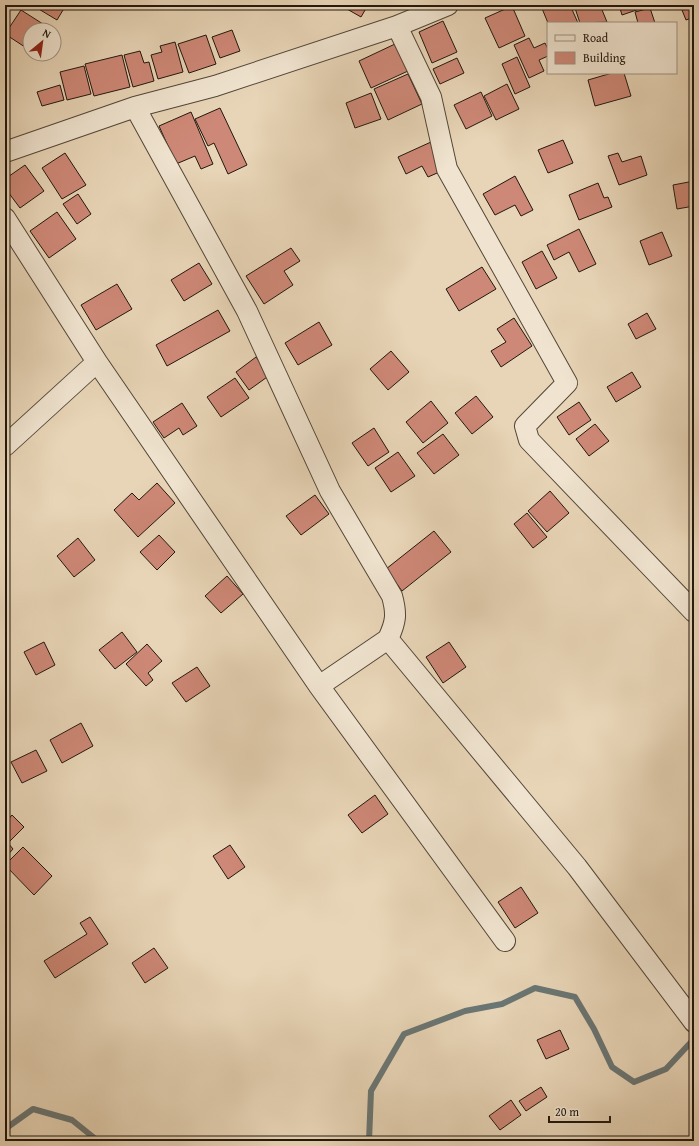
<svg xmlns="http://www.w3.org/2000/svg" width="699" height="1146" font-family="'Gentium Book Plus',serif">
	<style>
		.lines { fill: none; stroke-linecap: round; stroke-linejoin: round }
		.stream { stroke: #6a7674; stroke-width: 6 }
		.building { fill: #ce8877; stroke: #21170e }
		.street-casing { stroke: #534638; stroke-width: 22 }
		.street { stroke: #f0e4d0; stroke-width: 20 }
	</style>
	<rect width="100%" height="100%" fill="#e8d5b7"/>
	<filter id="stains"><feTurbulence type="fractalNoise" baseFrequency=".005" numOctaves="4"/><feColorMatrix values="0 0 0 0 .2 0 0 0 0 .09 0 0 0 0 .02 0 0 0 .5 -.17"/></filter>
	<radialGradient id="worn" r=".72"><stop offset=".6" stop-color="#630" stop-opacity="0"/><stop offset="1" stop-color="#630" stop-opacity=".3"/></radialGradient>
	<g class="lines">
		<path class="stream" d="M 5,1129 L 33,1109 L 72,1120 L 98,1141
			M 369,1141 L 371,1091 L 404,1034 L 465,1011 L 502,1004 L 535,988 L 575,997 L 594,1029 L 612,1067 L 634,1082 L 666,1069 L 693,1040"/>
	</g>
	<path class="building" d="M 32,5 L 66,5 L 57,20 Z
		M 340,5 L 368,5 L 361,17 Z
		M 570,5 L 578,23 L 548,23 L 541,6 Z
		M 574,5 L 600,5 L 607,22 L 580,23 Z
		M 619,5 L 651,5 L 622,15 Z
		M 680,5 L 694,5 L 694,17 L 686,20 Z
		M 512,6 L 525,36 L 499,48 L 485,18 Z
		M 650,8 L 655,23 L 638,23 L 635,12 Z
		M 21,10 L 43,24 L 40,30 L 30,30 L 30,45 L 28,49 L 5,34 Z
		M 443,21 L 457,52 L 432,63 L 419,32 Z
		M 232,30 L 240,51 L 220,58 L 212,37 Z
		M 206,35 L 216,64 L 189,73 L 178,44 Z
		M 529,38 L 534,48 L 545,43 L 548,49 L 548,56 L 539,60 L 544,71 L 529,78 L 514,45 Z
		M 175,42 L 183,72 L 158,79 L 151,55 L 162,52 L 160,46 Z
		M 395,44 L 408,71 L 371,88 L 359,61 Z
		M 140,51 L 144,63 L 149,62 L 154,81 L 133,87 L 124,55 Z
		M 122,55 L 130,87 L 94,96 L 85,64 Z
		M 517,57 L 530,87 L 515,94 L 502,64 Z
		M 457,58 L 464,73 L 440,84 L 433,69 Z
		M 84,66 L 91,94 L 67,100 L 60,72 Z
		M 612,73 L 624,73 L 631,96 L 595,106 L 588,80 Z
		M 408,74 L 422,104 L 388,120 L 374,89 Z
		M 507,84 L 519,109 L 496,120 L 484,96 Z
		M 60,85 L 64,100 L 42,106 L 37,92 Z
		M 481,92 L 492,116 L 466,129 L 454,105 Z
		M 371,93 L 381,119 L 355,128 L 346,103 Z
		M 220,108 L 247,165 L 228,174 L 214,143 L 208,146 L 195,119 Z
		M 191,112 L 213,164 L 201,169 L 195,156 L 176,164 L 159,126 Z
		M 563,140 L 573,163 L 548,173 L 538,150 Z
		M 431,142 L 444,170 L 428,177 L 422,166 L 406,174 L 398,157 Z
		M 65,153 L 86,185 L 62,199 L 42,168 Z
		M 618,153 L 622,162 L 641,156 L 647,175 L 619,185 L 608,156 Z
		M 25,165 L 44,191 L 20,208 L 5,188 L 5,179 Z
		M 515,176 L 533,210 L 521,216 L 515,205 L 495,215 L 483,194 Z
		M 694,181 L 694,206 L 677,209 L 673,185 Z
		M 598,183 L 604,198 L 608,197 L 612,207 L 579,220 L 569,195 Z
		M 78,194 L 91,214 L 77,224 L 63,204 Z
		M 57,212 L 76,239 L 49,258 L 30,231 Z
		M 579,229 L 596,264 L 579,272 L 569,252 L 554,260 L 547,245 Z
		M 662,232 L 672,256 L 649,265 L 640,241 Z
		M 291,248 L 300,261 L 284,271 L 293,285 L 264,304 L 246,276 Z
		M 542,251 L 557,278 L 536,289 L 522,262 Z
		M 199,263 L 212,284 L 184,301 L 171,280 Z
		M 482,267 L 496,289 L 459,311 L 446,289 Z
		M 117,284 L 132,309 L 96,330 L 81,305 Z
		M 218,310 L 230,331 L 167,366 L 156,345 Z
		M 647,313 L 656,329 L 636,339 L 628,324 Z
		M 514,318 L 532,346 L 501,367 L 491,351 L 506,342 L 497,329 Z
		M 319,322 L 332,345 L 298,365 L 285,343 Z
		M 391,351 L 409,372 L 388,390 L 370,369 Z
		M 256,357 L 270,375 L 249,390 L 236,372 Z
		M 632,372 L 641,387 L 616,402 L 607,387 Z
		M 235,378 L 249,398 L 221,417 L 207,397 Z
		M 476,396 L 493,417 L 472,434 L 455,413 Z
		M 431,401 L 448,423 L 423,443 L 406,422 Z
		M 579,402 L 591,420 L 569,435 L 557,417 Z
		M 182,403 L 197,426 L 183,435 L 179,428 L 164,438 L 153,422 Z
		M 595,424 L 609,441 L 589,456 L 576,439 Z
		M 374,428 L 389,452 L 368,466 L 352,443 Z
		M 443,434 L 459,455 L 434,474 L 417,453 Z
		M 398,452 L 415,476 L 391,492 L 375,468 Z
		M 157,483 L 175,503 L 138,537 L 114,510 L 132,493 L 139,500 Z
		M 550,491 L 569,513 L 547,532 L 528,511 Z
		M 315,495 L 329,514 L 301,535 L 286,516 Z
		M 527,513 L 547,537 L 533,548 L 514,524 Z
		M 434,531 L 451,552 L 402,591 L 386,569 Z
		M 159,535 L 175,552 L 157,570 L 140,552 Z
		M 78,538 L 95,560 L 74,577 L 57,556 Z
		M 227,576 L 243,594 L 221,613 L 205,596 Z
		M 122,632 L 137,652 L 115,669 L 99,650 Z
		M 44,642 L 55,665 L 36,675 L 24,652 Z
		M 449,642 L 466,667 L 443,683 L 426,657 Z
		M 147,644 L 162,661 L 148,673 L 153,680 L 146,686 L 126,664 Z
		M 197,667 L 210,686 L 186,702 L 172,683 Z
		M 81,723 L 93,746 L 62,763 L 50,740 Z
		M 36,750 L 47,771 L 22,783 L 11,762 Z
		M 375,795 L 388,814 L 362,833 L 348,815 Z
		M 12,815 L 24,827 L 8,843 L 13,849 L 5,858 L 5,823 Z
		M 230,845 L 245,867 L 228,879 L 213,856 Z
		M 23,847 L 52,876 L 34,895 L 5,865 Z
		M 521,887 L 538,913 L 515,928 L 498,902 Z
		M 90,917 L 108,944 L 55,978 L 44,961 L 87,934 L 80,923 Z
		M 154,948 L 168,968 L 145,983 L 132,963 Z
		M 560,1030 L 569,1049 L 546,1059 L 537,1040 Z
		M 541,1087 L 547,1097 L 526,1111 L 519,1101 Z
		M 511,1100 L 521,1115 L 500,1130 L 489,1116 Z"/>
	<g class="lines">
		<defs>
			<path id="street" d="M 397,26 L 431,97 L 447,169 L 567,383 L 525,426 L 529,440 L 694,612
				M 135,107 L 247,311 L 330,491 L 392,596 C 397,614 396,622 388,639 L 319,686
				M 5,152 L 135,107 L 215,86 L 397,26 L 448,5
				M 5,218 L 97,362 L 319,686 L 505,941
				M 5,446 L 97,362
				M 388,639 L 577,867 L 694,1022"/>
		</defs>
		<use href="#street" class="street-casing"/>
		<use href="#street" class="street"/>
	</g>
	<rect width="699" height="1146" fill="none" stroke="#e8d5b7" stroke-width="20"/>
	<rect x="6" y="6" width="687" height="1134" fill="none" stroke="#21170e" stroke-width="2"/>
	<rect x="10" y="10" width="679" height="1126" fill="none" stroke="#21170e"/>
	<rect x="547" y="22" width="130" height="52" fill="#f0e4d0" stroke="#9d9282"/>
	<rect x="555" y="35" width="20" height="6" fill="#f0e4d0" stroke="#9d9282"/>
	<text x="583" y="42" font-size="12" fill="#21170e">Road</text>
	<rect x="555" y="52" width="20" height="12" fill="#ce8877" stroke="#9d9282"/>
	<text x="583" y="62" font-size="12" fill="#21170e">Building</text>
	<g transform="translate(42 42) rotate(29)"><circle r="19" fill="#f0e4d0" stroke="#9d9282"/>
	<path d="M0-3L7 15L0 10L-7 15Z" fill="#8f2418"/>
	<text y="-6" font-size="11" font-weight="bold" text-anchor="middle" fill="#21170e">N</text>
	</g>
	<path d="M549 1116v6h61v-6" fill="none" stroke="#21170e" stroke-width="2"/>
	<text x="555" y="1116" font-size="12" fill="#21170e" stroke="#f0e4d0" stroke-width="3" paint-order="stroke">20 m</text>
	<rect width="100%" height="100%" filter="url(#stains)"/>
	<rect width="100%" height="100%" fill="url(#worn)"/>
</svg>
